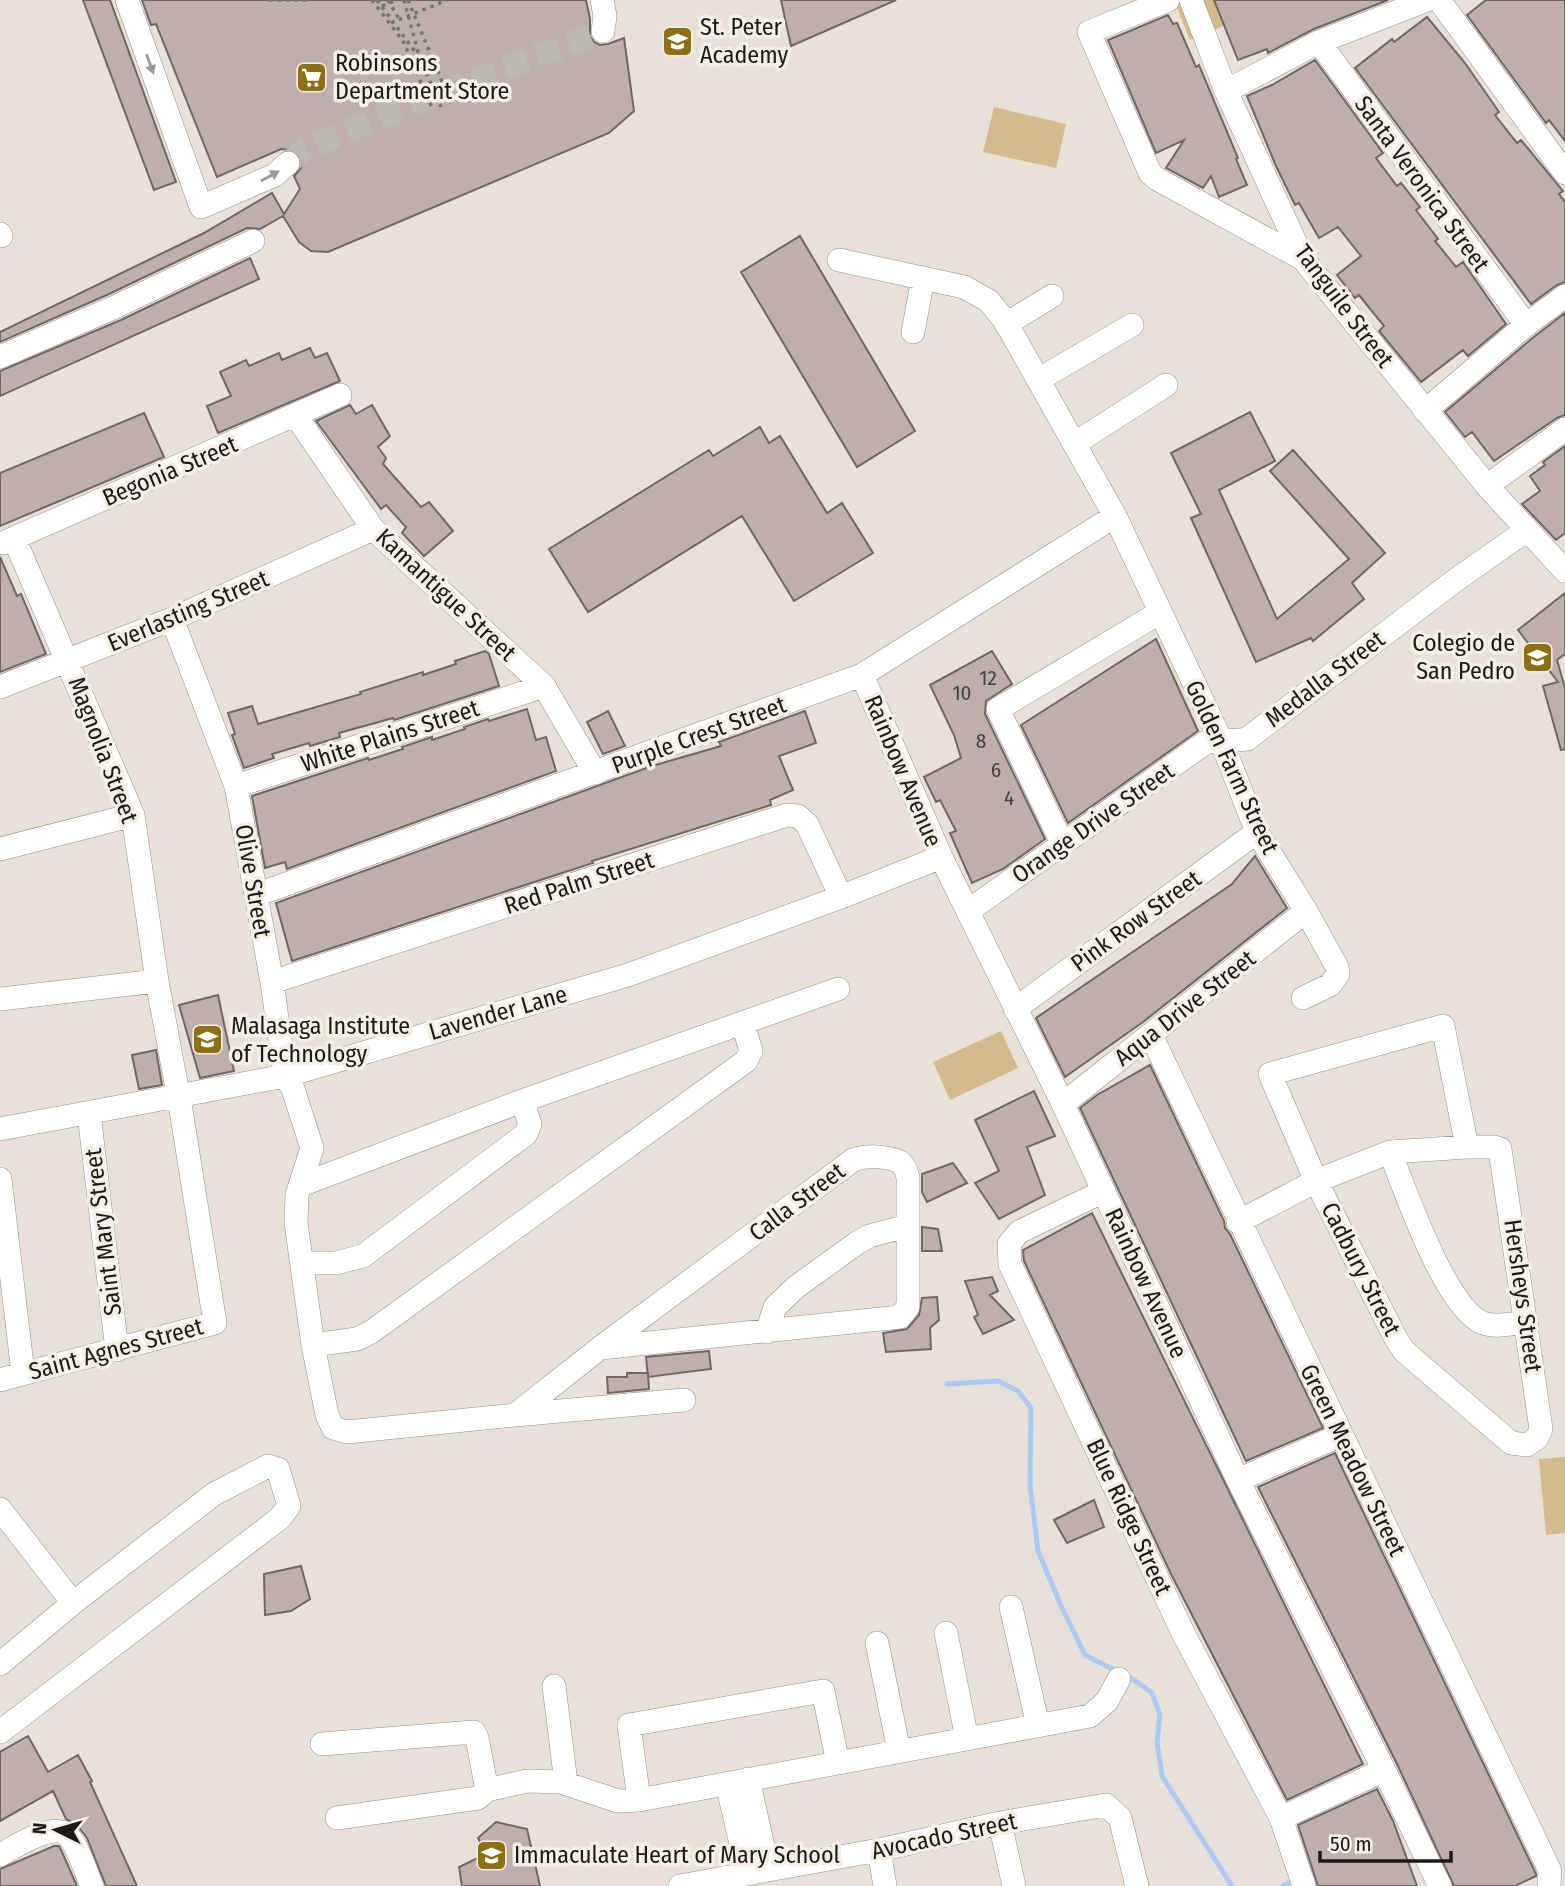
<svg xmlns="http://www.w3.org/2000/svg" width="1565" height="1886" font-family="'Fira Sans Condensed',sans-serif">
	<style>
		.green { fill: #d3bb8e }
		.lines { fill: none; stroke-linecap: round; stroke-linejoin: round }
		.stream { stroke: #accaf5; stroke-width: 5 }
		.building { fill: #bdb0ac; stroke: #726662; stroke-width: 2 }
		.minor-tunnel { stroke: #beb9b0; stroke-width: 23; stroke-dasharray: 23 11; stroke-linecap: butt }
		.minor-casing { stroke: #938e84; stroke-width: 24 }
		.path { stroke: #78746d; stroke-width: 3.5; stroke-dasharray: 3.5 5; stroke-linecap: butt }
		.minor { stroke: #fff; stroke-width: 23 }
		.oneway { fill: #999896 }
		.labels { text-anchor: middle; stroke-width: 7; stroke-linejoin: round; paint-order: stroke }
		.number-label { font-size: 21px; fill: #44403c }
		.poi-label { font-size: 24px; fill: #1c1a16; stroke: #f5efe4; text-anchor: start }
		.street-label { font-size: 24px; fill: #1c1a16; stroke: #f5efe4 }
	</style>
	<rect width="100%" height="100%" fill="#e7e1d7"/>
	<path class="green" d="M 1174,0 L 1284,0 L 1190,40 Z
		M 994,107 L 1066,124 L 1056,168 L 983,152 Z
		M 1001,1031 L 1018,1068 L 950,1100 L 933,1062 Z
		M 1565,1457 L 1565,1533 L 1546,1535 L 1539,1459 Z"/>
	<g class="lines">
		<path class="stream" d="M 947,1384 L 998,1381 L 1018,1391 L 1031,1408 L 1030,1484 L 1038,1551 L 1062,1608 L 1085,1655 L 1134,1680 L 1152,1693 L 1160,1715 L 1157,1742 L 1162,1776 L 1232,1886
			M 1283,1886 L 1289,1883"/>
	</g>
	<path class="building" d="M 83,0 L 110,0 L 176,182 L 154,190 Z
		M 142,0 L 586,0 L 590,19 L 590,36 L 594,42 L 600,45 L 608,44 L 624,38 L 634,111 L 609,133 L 328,252 L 311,251 L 299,242 L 283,216 L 260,229 L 247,228 L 109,294 L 0,342 L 0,332 L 204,233 L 272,193 L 284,214 L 300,189 L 294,176 L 301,168 L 302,161 L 299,154 L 291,150 L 281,149 L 217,177 L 156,24 L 151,25 Z
		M 781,0 L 896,0 L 791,46 Z
		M 1214,0 L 1388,0 L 1314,29 L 1268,53 L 1267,49 L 1238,60 Z
		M 1486,0 L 1565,0 L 1565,141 L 1549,120 L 1546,123 L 1467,15 Z
		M 1168,15 L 1173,24 L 1177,23 L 1196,67 L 1199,65 L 1238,158 L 1236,159 L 1247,185 L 1219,197 L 1211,176 L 1203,188 L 1166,168 L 1184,140 L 1156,153 L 1108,40 Z
		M 1427,17 L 1465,63 L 1499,112 L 1495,115 L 1517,143 L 1521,140 L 1563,191 L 1559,194 L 1565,202 L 1565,282 L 1557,285 L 1531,304 L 1355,68 L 1392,39 L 1394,42 Z
		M 1315,60 L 1383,153 L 1376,158 L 1397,186 L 1401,183 L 1420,207 L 1416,210 L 1438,239 L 1435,241 L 1456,267 L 1463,262 L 1506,324 L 1468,356 L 1463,350 L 1421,382 L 1379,331 L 1384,326 L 1359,295 L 1355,298 L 1337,275 L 1361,256 L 1338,227 L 1319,238 L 1299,203 L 1295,205 L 1276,166 L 1247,96 L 1272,85 Z
		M 800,236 L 915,431 L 857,467 L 741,272 Z
		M 250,258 L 259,279 L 0,396 L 0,371 L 121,320 Z
		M 1565,313 L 1565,415 L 1557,418 L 1494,461 L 1472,432 L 1465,437 L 1445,412 L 1535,336 Z
		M 310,348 L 315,358 L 327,353 L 340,381 L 218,433 L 207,406 L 231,396 L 220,372 L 246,360 L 249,366 L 279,353 L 282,360 Z
		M 350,405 L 356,414 L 372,405 L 390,436 L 378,447 L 386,458 L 383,464 L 421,507 L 429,502 L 453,531 L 424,556 L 402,533 L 406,527 L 386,505 L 381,509 L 316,421 Z
		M 1250,412 L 1275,461 L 1219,490 L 1277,619 L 1349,559 L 1270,471 L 1293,450 L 1385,553 L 1352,583 L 1364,599 L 1313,641 L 1311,638 L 1256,662 L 1191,518 L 1201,514 L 1171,453 Z
		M 144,413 L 164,457 L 0,526 L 0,473 Z
		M 760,427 L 769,443 L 780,436 L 827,513 L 842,503 L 873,553 L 794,601 L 742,516 L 588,612 L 549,549 L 709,450 L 713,456 Z
		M 1565,446 L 1565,533 L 1556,540 L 1522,504 L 1540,491 L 1530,476 L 1545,465 L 1543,462 Z
		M 0,557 L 17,596 L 21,594 L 46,654 L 0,672 Z
		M 1565,593 L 1565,654 L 1557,660 L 1565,688 L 1565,749 L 1561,750 L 1543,686 L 1558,682 L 1518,630 Z
		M 1156,639 L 1198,731 L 1068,823 L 1021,725 Z
		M 485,651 L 489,654 L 499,686 L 394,720 L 393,718 L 339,733 L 340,737 L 310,746 L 309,743 L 272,754 L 274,758 L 244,768 L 232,735 L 235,734 L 228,713 L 252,706 L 258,724 L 361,694 L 360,692 L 423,672 L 423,675 L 456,664 L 455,661 Z
		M 992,651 L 1012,684 L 986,701 L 985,714 L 1045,839 L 1003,869 L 972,883 L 950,833 L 956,831 L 940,800 L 936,802 L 924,777 L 961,758 L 954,735 L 930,685 Z
		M 527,709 L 536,740 L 546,737 L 556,771 L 287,869 L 285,862 L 265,868 L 252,796 L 368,758 L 369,760 L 403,749 L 402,747 L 432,737 L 432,740 L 465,729 L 464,727 L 488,719 L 489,721 Z
		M 608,711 L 625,746 L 603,754 L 587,722 Z
		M 805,711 L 816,743 L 779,756 L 793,790 L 770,800 L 771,805 L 592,861 L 593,863 L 292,961 L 276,903 L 652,766 L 721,746 L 719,742 Z
		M 1255,856 L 1287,908 L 1143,1022 L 1065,1077 L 1036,1018 L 1232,884 Z
		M 218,995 L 234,1071 L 200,1078 L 179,1005 Z
		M 156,1050 L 162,1085 L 139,1089 L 132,1055 Z
		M 1150,1065 L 1224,1221 L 1225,1228 L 1230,1234 L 1323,1428 L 1246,1461 L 1080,1108 L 1097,1095 Z
		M 1034,1091 L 1055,1136 L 1027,1147 L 1045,1195 L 999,1219 L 975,1183 L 999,1171 L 975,1120 Z
		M 953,1163 L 967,1183 L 927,1202 L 922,1192 L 922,1174 Z
		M 1092,1213 L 1363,1764 L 1287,1800 L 1171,1574 L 1024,1261 L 1023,1250 Z
		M 922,1227 L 938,1229 L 942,1251 L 922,1251 Z
		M 992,1277 L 998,1291 L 990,1295 L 1014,1320 L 983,1334 L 974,1317 L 978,1315 L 965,1281 Z
		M 937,1297 L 939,1320 L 930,1328 L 931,1349 L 886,1352 L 883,1333 L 907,1329 L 919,1315 L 922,1298 Z
		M 709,1351 L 711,1369 L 648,1377 L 646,1357 Z
		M 627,1373 L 648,1373 L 649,1389 L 608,1393 L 607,1377 L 627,1377 Z
		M 1335,1453 L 1536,1874 L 1536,1876 L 1515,1886 L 1454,1886 L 1397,1764 L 1258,1487 Z
		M 1094,1500 L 1104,1527 L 1067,1543 L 1054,1520 Z
		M 301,1566 L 310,1599 L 291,1611 L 265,1615 L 264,1574 Z
		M 28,1736 L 48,1772 L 78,1755 L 92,1781 L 90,1782 L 137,1886 L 106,1886 L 87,1838 L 77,1825 L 66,1819 L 53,1791 L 0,1821 L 0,1752 Z
		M 1377,1789 L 1393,1821 L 1417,1886 L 1318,1886 L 1298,1825 Z
		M 496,1822 L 527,1829 L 540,1886 L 462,1886 L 459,1867 L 486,1854 L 478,1838 Z
		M 54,1846 L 59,1846 L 62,1852 L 77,1886 L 0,1886 L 0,1869 Z"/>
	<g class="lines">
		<path class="minor-tunnel" d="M 288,163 L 306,149 L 409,105 L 603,31"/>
		<defs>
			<path id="minor" d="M 127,0 L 201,207 L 275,175 L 288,163
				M 602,0 L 605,16 L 603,31
				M 1168,0 L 1089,32 L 1150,173 L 1157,179 L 1303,259
				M 1191,0 L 1226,91 L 1303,259 L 1487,486 L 1565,571
				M 1439,0 L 1565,173
				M 1319,42 L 1526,325
				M 1226,91 L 1319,42 L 1427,0
				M 0,234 L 1,236
				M 839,260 L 964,287 L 989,301 L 1005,321 L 1115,516 L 1220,738 L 1257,832 L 1306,911 L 1337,967 L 1338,974 L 1330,985 L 1303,998
				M 1006,324 L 1052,296
				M 913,332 L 923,278
				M 0,357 L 115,307 L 253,241
				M 1038,380 L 1132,325
				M 1425,411 L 1526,325 L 1565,296
				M 296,416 L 373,529 L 544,686 L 595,773
				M 1074,444 L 1166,385
				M 1487,486 L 1565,429
				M 3,543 L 340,395
				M 172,619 L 236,786 L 272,982 L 285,1076 L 293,1089 L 312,1148 L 297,1195 L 296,1223 L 313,1345 L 327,1415 L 333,1428 L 347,1432 L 515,1415 L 600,1348 L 853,1160 C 866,1155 888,1156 900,1162 C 905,1166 907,1172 908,1178 L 908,1307 L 900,1317 L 600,1348
				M 862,675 L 941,857 L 1063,1104 L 1238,1480 L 1384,1770 L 1440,1886
				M 0,687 L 172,619 L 373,529
				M 236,786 L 544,686
				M 1063,845 L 998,709 L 1159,613
				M 0,849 L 133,815
				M 256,895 L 862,675 L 1115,516
				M 968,911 L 1205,743 C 1220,738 1232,742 1247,739 L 1453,582 L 1527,530
				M 272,982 L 787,815 L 798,816 L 807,824 L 841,897
				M 0,999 L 157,981
				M 1015,1009 L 1257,832
				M 1151,1035 L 1550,1871 L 1549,1886
				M 1063,1104 L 1306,911
				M 89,1114 L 117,1350
				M 0,1129 L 285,1076 L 628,975 L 841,897 L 941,857
				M 1390,1152 C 1405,1190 1446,1309 1483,1323 C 1495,1328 1514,1323 1527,1322
				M 0,1179 L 23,1373
				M 301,1185 L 522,1101 L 838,989
				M 1104,1191 L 1019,1232 L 1009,1244 L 1010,1264 L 1183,1633 L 1281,1818 L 1304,1886
				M 1238,1222 L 1316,1181 L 1390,1152 L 1467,1147 L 1494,1147 L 1500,1149 L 1541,1429 L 1537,1438 L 1527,1445 L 1511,1443 L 1404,1351 L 1395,1337 L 1316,1181 L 1270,1074 L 1443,1026 L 1467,1147
				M 303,1263 L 336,1263 L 363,1256 L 526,1134 L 530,1124 L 522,1101
				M 767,1332 L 775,1307 L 796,1287 L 857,1243 L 869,1236 L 907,1226
				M 313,1345 L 357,1339 L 371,1332 L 746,1061 L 751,1051 L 743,1024
				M 0,1380 L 215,1323 L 181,1110 L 157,981 L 133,815 L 14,538
				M 515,1415 L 684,1400
				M 1238,1480 L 1341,1435
				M 0,1509 L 73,1603
				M 1011,1607 L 1038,1726
				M 946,1633 L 967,1739
				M 877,1643 L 899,1751
				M 0,1664 L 73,1603 L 214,1494 L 268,1466 L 278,1469 L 289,1506 L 280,1518 L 0,1732
				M 554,1686 L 566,1783
				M 322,1744 L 474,1732 L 477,1738 L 487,1790
				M 748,1779 L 768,1869
				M 727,1784 L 748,1873
				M 639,1800 L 629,1725 L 823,1691 L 838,1763
				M 337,1818 L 478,1798 L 487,1790 L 527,1781 L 561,1782 L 618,1801 L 639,1800 L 1090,1716 L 1107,1701 L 1119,1679
				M 1281,1818 L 1384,1770
				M 1000,1823 L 1014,1886
				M 879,1850 L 885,1886
				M 0,1855 C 15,1847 52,1822 67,1835 C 77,1843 86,1873 92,1886
				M 680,1886 L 879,1850 L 1000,1823 L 1106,1805 L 1120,1818 L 1137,1886"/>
		</defs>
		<use href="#minor" class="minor-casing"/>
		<path class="path" d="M 269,0 L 308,0
			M 372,0 L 403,41 L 433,110
			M 377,0 L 419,57
			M 388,0 L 399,19
			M 404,0 L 420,59 L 441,107
			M 408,0 L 451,103
			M 382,6 L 396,0
			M 391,23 L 447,0"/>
		<use href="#minor" class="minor"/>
	</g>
	<defs><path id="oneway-solid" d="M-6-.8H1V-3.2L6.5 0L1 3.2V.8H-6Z" transform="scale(1.75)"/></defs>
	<g class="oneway">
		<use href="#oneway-solid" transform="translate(150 64) rotate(70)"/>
		<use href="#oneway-solid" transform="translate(270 176) rotate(-29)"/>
	</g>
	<defs>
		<symbol id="school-square" viewBox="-11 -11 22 22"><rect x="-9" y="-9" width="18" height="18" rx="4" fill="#8c7013" stroke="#f5efe4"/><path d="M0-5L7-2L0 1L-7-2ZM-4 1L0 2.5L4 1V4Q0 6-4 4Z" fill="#fff"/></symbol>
		<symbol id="supermarket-square" viewBox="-11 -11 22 22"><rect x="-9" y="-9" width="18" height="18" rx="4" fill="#8c7013" stroke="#f5efe4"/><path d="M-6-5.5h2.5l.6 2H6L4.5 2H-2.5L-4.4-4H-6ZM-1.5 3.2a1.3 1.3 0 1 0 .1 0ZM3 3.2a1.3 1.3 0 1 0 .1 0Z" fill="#fff"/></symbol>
		<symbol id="university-square" viewBox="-11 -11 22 22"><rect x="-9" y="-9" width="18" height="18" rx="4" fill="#8c7013" stroke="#f5efe4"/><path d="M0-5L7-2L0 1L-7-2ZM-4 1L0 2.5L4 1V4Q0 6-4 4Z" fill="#fff"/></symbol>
	</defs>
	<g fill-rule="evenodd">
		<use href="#school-square" x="660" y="24" width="35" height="35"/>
		<use href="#supermarket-square" x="294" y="60" width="35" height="35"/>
		<use href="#school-square" x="1520" y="640" width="35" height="35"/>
		<use href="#university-square" x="190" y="1022" width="35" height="35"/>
		<use href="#school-square" x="474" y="1838" width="35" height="35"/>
	</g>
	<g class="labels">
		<g class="number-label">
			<text x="988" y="685">12</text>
			<text x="962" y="700">10</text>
			<text x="981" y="748">8</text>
			<text x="996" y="777">6</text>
			<text x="1009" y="805">4</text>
		</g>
		<g class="poi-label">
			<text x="700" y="35">St. Peter<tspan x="700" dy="28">Academy</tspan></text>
			<text x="335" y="71">Robinsons<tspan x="335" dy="28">Department Store</tspan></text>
			<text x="1515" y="651" text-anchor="end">Colegio de<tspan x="1515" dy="28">San Pedro</tspan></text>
			<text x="231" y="1034">Malasaga Institute<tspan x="231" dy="28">of Technology</tspan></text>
			<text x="514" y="1863">Immaculate Heart of Mary School</text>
		</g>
		<g class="street-label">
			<text transform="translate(1422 184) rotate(54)" y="8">Santa Veronica Street</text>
			<text transform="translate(1344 306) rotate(53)" y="8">Tanguile Street</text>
			<text transform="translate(170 471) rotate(-23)" y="8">Begonia Street</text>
			<text transform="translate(446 595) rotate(43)" y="8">Kamantigue Street</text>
			<text transform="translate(188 611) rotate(-23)" y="8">Everlasting Street</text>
			<text transform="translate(1325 679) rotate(-37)" y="8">Medalla Street</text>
			<text transform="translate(699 735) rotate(-20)" y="8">Purple Crest Street</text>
			<text transform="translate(390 736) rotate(-18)" y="8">White Plains Street</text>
			<text transform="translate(103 750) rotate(69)" y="8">Magnolia Street</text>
			<text transform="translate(1232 767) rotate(65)" y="8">Golden Farm Street</text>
			<text transform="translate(903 771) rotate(67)" y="8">Rainbow Avenue</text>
			<text transform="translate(1093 823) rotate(-35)" y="8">Orange Drive Street</text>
			<text transform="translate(253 881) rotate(80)" y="8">Olive Street</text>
			<text transform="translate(579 883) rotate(-18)" y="8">Red Palm Street</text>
			<text transform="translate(1136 921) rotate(-36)" y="8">Pink Row Street</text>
			<text transform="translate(1185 1008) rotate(-38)" y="8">Aqua Drive Street</text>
			<text transform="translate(498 1013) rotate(-16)" y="8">Lavender Lane</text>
			<text transform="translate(797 1202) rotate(-37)" y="8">Calla Street</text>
			<text transform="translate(103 1232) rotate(-97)" y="8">Saint Mary Street</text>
			<text transform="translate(1361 1269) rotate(63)" y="8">Cadbury Street</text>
			<text transform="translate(1146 1283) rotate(65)" y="8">Rainbow Avenue</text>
			<text transform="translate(1523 1296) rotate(82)" y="8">Hersheys Street</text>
			<text transform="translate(116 1349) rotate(-15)" y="8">Saint Agnes Street</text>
			<text transform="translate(1353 1460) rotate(64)" y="8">Green Meadow Street</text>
			<text transform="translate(1129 1517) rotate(65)" y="8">Blue Ridge Street</text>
			<text transform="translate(944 1836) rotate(-12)" y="8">Avocado Street</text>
		</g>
	</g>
	<g transform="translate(56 1830) rotate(275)" stroke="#f5efe4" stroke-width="5" paint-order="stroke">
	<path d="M0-5L12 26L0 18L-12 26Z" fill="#1c1a16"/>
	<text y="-10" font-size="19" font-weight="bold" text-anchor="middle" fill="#1c1a16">N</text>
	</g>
	<path d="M1320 1851v10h131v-10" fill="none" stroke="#1c1a16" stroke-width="3.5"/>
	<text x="1330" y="1851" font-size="21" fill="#1c1a16" stroke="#f5efe4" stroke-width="5" paint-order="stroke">50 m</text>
</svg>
